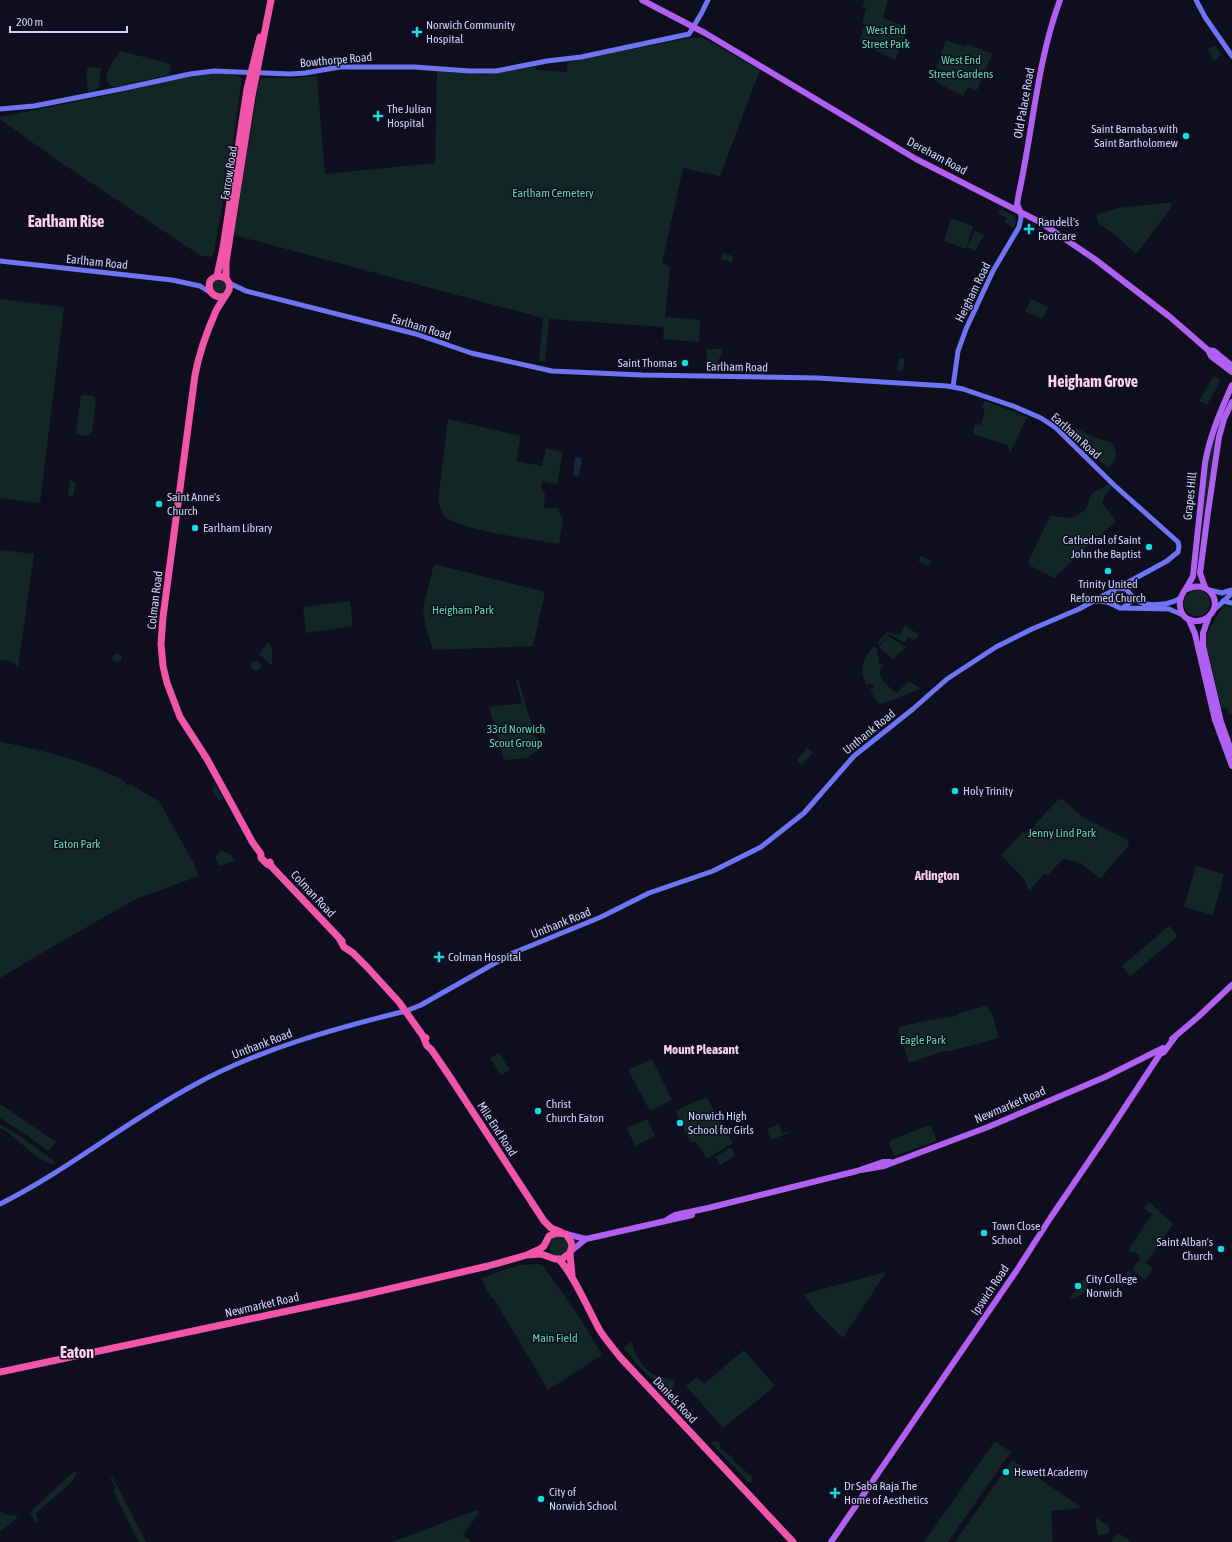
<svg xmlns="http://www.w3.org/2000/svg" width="1232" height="1542" font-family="'Asap Condensed',sans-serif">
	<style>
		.green { fill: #122725 }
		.water { fill: #122842 }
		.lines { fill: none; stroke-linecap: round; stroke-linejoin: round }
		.secondary { stroke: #6e74f2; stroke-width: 5 }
		.primary { stroke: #b060f1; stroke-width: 6 }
		.highway { stroke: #f055aa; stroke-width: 7 }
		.poi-dot { fill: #14dbe1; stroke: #0f0e1e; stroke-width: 1.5 }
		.labels { text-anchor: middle; stroke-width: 3; stroke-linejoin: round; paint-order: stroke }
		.poi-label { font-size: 12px; fill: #d1cffb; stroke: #0f0e1e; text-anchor: start }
		.park-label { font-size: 12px; fill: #62d3af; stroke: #0f0e1e }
		.street-label { font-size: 12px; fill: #d1cffb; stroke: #0f0e1e }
		.neighbourhood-label { font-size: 13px; font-weight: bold; fill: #fbd1ee; stroke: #0f0e1e }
		.district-label { font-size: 16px; font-weight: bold; fill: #fbd1ee; stroke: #0f0e1e }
	</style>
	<rect width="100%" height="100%" fill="#0f0e1e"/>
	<path class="green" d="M 865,0 L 888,0 L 883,18 L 908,28 L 895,60 L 859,42 L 865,24 L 862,23 L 866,9 L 862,6 Z
		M 689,38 L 703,38 L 760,70 L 720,176 L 683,168 L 662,263 L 669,266 L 670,270 L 665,317 L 700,320 L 699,342 L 663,339 L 664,327 L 549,319 L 545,362 L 539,361 L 543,318 L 234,235 L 258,87 L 261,78 L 296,78 L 317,76 L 325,174 L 435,163 L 437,71 L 483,75 L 535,67 L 536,70 L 567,72 L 568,62 Z
		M 946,40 L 966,47 L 967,44 L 992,54 L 977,90 L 968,87 L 963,96 L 936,82 L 942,71 L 936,68 Z
		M 1215,46 L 1221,54 L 1214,61 L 1208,50 L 1210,47 L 1211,48 Z
		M 120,51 L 171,64 L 169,75 L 114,87 C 97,81 114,60 120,51 Z
		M 88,67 L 101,68 L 99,87 L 94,91 L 88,92 L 86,75 Z
		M 216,73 L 237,75 L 241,78 L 241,84 L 231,157 L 214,252 L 211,257 L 201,256 L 54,158 L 0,119 L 0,117 L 109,95 L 185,77 Z
		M 1166,203 L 1172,203 L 1171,208 L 1136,254 L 1113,233 L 1099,224 L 1096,215 L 1118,208 Z
		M 1000,209 L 1015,217 L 1016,222 L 1014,228 L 1005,222 L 1007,218 L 998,214 Z
		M 951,218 L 973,226 L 966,249 L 944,241 Z
		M 975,231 L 984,235 L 975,251 L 967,247 Z
		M 722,253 L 733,256 L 732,262 L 721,259 Z
		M212 286a7 7 0 1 1 14 0a7 7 0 1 1-14 0Z
		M 0,299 L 64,307 L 40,503 L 0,498 Z
		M 1031,299 L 1048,307 L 1042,319 L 1025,311 Z
		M 707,349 L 722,349 C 722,356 717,360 717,367 L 706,367 Z
		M 899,358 L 905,359 L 903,371 L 897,370 Z
		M 1214,376 L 1221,380 L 1207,405 L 1199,401 Z
		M 81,395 L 93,396 L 96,400 L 92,432 L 88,436 L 76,434 Z
		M 985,401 L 1027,417 L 1010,453 L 1007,445 L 973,434 L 975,424 L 981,425 L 985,409 L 982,408 Z
		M 1223,414 L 1218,433 L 1213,457 L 1199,546 L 1208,453 L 1215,434 Z
		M 448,419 L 521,436 L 516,461 L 542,466 L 546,448 L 563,452 L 557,484 L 542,481 L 541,489 L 545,493 L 544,508 L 558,508 L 563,520 L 559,544 C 536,540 458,530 444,516 C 441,512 440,506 438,501 Z
		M 1061,424 L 1068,426 L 1068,428 L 1075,430 L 1076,428 L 1096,438 L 1112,443 C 1118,455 1118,457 1108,468 L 1060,427 Z
		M 70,479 L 76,483 L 73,496 L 68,497 Z
		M 1109,484 L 1112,488 L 1105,495 L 1102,503 L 1116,522 L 1094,540 L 1054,578 L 1031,566 L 1028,562 L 1050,516 L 1071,518 L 1086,510 L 1091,494 Z
		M 0,550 L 34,554 L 18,667 L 11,661 L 0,660 Z
		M 921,556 L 931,561 L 929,566 L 918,561 Z
		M 434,564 L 545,592 L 533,646 L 433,650 L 426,628 L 423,609 Z
		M1184 603a13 13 0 1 1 26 0a13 13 0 1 1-26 0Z
		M1114 598a7 7 0 1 1 14 0a7 7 0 1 1-14 0Z
		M 350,601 L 353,626 L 306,633 L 303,607 Z
		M 1226,605 L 1232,606 L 1232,714 L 1229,715 L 1227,708 L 1222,709 L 1205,640 L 1211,625 L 1214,624 L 1214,621 L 1223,606 Z
		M 905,625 L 919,635 L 914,640 L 908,637 L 905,643 L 889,634 L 879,645 L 877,643 L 887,632 L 900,635 Z
		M 888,636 L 906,647 L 893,659 L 879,647 Z
		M 268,642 L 272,649 L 272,666 L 259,654 Z
		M 874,646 L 878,651 L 877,653 L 879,659 L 878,662 L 883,665 C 874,677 888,686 897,693 L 908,681 L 920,688 C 914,692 909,693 903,696 C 895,700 888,702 879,704 L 870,690 L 874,687 L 871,684 L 866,685 C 859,668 862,660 874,646 Z
		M112.5 658a4.5 4.5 0 1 1 9 0a4.5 4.5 0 1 1-9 0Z
		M251 666a5 5 0 1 1 10 0a5 5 0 1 1-10 0Z
		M 518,679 L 539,749 L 526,758 L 504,760 L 489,707 L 522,703 L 516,680 Z
		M 0,742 C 42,750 88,761 126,782 L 125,784 L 129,786 L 130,784 L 159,801 L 193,862 L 199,876 L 136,899 L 57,944 L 0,978 Z
		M 807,748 L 813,753 L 802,765 L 797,760 Z
		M 214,782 L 223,798 L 222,800 L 218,800 L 212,789 L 215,787 L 212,783 Z
		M 1061,799 L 1064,800 L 1082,817 L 1128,840 L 1129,845 L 1100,879 L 1081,863 L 1063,859 L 1049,874 L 1044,874 L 1029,891 L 1025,880 L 1001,855 L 1023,832 L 1026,833 L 1035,826 L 1036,823 L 1058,800 Z
		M 220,850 L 230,854 L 235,860 L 220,866 L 215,858 Z
		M 1196,866 L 1224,874 L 1213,915 L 1184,907 Z
		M 1169,926 L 1178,936 L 1130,976 L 1122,966 Z
		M 986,1006 L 992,1013 L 999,1038 L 951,1051 L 944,1051 L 909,1063 L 898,1030 L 900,1027 L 924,1021 L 956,1016 L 958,1013 Z
		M 499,1053 L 510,1070 L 501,1075 L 490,1058 Z
		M 652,1059 L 672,1100 L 650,1111 L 628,1070 Z
		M 707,1098 L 733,1143 L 707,1159 L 696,1142 L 690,1142 L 676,1111 L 696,1101 Z
		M 0,1104 L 56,1142 L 48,1151 L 28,1136 L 0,1118 Z
		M 647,1119 L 655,1136 L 635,1146 L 627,1128 Z
		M 0,1124 L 20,1136 L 54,1161 L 55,1164 C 34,1163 19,1136 0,1128 Z
		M 779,1124 L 782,1132 L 781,1133 L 792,1131 L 771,1140 L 767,1129 Z
		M 929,1125 L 931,1126 L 937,1141 L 894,1156 L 889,1143 L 891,1140 Z
		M 731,1147 L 735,1156 L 720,1165 L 715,1157 Z
		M 1149,1202 L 1173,1224 L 1146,1263 L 1153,1268 L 1145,1280 L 1132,1269 L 1137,1262 L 1140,1261 L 1139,1254 L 1128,1251 L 1152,1214 L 1144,1208 Z
		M549 1246a10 10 0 1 1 20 0a10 10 0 1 1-20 0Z
		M 538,1264 L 542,1265 L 547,1271 L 580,1318 L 602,1355 L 548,1390 L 493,1297 L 491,1298 L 481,1278 L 519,1265 Z
		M 1129,1270 L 1132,1273 L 1123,1287 L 1119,1285 Z
		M 886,1272 L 843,1338 L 815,1310 L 804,1294 Z
		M 1085,1277 L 1088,1279 C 1088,1292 1083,1295 1072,1299 L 1070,1298 Z
		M 632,1342 C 635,1357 644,1371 659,1377 C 665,1378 670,1379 675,1381 L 673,1390 C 656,1389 635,1361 624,1349 L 624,1347 Z
		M 744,1350 L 775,1386 L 723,1428 L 686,1386 L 697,1377 L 704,1384 Z
		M 714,1441 L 719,1442 L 721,1449 L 732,1457 L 735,1462 L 753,1478 L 752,1482 L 748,1482 L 713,1445 L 711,1442 Z
		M 995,1441 L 1011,1452 L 948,1542 L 924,1542 Z
		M 1012,1460 L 1082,1508 L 1051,1511 L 1053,1542 L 955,1542 Z
		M 75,1472 L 77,1473 L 73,1481 L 35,1514 L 39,1521 L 36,1522 L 30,1512 L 72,1473 Z
		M 110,1477 L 113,1478 L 146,1542 L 139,1542 L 113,1490 L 116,1488 Z
		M 0,1510 C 4,1515 9,1516 15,1515 L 18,1517 L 0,1532 Z
		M 477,1510 L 479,1513 L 463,1535 L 473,1542 L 392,1542 Z
		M 1095,1517 L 1108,1526 L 1110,1530 L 1107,1534 L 1098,1535 Z
		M 1120,1534 L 1131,1542 L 1112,1542 L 1113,1537 Z"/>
	<path class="water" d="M 575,457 L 582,458 L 579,476 L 573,475 Z"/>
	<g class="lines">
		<path class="secondary" d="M 1196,0 L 1205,17 L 1232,56
			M 0,109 L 34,106 L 121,89 L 190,74 L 214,71 L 290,74 L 305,73 L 340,67 L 414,67 L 470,71 L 496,71 L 547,61 L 581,57 L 689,34 L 701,14 L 708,0
			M 0,261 L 172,280 L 200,286 L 211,293
			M 953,387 L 958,351 L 966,329 L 993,271 L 1019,227 L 1021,218 L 1020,211
			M 1118,588 L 1126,589 L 1131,595 L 1130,602 L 1124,607
			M 1209,590 L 1222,593 L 1232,590
			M 1131,595 C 1141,609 1167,606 1181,598
			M 1095,601 L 1107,602 L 1120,608 L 1169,609 L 1183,615
			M 1223,601 L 1232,603
			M 1114,605 L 1111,598 L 1114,590
			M 1214,610 L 1232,593
			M 0,1204 C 68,1170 127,1121 194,1085 C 257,1050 336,1028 406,1011 L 421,1005 L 513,953 L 601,917 L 649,893 L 713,871 L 761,847 L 804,813 L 854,756 L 913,709 L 947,679 L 996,647 L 1032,629 L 1079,609 L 1167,561 L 1178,552 L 1179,546 L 1178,542 L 1114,485 L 1056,428 L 1041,418 L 1013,406 L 963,389 L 947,386 L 818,378 L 642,375 L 552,371 L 471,353 L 416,334 L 246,291 L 229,283"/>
		<path class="primary" d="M 642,0 L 705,33 L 916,159 L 1040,222 L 1096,260 L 1170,317 L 1208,350 L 1214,351 L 1232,366
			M 1020,211 L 1017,204 L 1019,193 C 1033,129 1037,62 1060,0
			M 1208,350 L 1211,356 L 1232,372
			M 1205,587 L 1200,573 L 1208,512 L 1219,437 L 1224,419 L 1232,402
			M 1185,590 C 1208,577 1225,603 1208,617 C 1203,621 1197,622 1191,620 C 1181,618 1178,606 1181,597 C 1184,590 1190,583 1193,576 L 1205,463 C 1210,435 1221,410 1232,385
			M 1209,616 L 1203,633 L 1203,646 L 1221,722 L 1232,753
			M 1189,620 L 1195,634 L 1215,720 L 1232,766
			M 1172,1039 L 1198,1017 L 1232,985
			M 861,1170 L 884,1166 L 988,1127 L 1105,1077 L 1163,1048
			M 668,1219 L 675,1215 L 708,1208 L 857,1171 L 883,1162 L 890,1162
			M 566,1234 L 586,1239 L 692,1215
			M 571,1251 L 586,1239
			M 831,1542 L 1017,1270 L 1051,1217 L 1108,1133 L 1160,1054 L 1164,1052 L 1175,1037"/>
		<path class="highway" d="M 217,276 L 223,248 L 247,89 L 260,37
			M 226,278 L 226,262 L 252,96 L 271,0
			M 224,296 C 214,299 207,291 210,281 C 217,272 232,277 229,290 C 227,294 219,305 216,311 C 207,331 199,354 195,375 L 163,617 L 161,644 L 163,666 L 167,683 L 180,717 L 207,759 L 253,843 L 261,854 L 261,858 L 267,864 L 271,866
			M 270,862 L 271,866 L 342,941
			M 339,938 L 344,947 L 353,953 L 367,967 L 399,1002 L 423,1036 L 426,1038
			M 423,1036 L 427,1046 L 431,1049 L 448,1074 L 544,1221 L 551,1228 L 561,1232
			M 570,1253 L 572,1276
			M 558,1259 C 571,1269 590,1313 599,1329 C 605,1339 613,1348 620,1357 L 793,1542
			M 0,1372 L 363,1295 L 488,1266 L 527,1255 L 540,1249 L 544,1246 L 549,1236 L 557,1233 L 566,1234 L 571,1242 L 572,1246 L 570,1253 L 562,1259 L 555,1259 L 541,1254 L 527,1255"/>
	</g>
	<g class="poi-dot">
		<path d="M415 26h4v4h4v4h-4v4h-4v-4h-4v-4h4z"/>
		<path d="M376 110h4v4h4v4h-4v4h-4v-4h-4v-4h4z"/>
		<circle cx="1186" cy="136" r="4"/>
		<path d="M1027 223h4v4h4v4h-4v4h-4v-4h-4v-4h4z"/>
		<circle cx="685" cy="363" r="4"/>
		<circle cx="159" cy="504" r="4"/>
		<circle cx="195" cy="528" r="4"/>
		<circle cx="1149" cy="547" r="4"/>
		<circle cx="1108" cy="571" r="4"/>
		<circle cx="955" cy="791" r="4"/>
		<path d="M437 951h4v4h4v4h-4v4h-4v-4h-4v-4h4z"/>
		<circle cx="538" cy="1111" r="4"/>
		<circle cx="680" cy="1123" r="4"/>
		<circle cx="984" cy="1233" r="4"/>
		<circle cx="1221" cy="1249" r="4"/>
		<circle cx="1078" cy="1286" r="4"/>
		<circle cx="1006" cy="1472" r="4"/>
		<path d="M833 1487h4v4h4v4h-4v4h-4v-4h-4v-4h4z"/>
		<circle cx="541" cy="1499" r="4"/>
	</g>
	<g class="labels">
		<g class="poi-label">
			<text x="426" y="29">Norwich Community<tspan x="426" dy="14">Hospital</tspan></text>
			<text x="387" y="113">The Julian<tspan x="387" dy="14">Hospital</tspan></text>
			<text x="1178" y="133" text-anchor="end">Saint Barnabas with<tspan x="1178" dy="14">Saint Bartholomew</tspan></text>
			<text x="1038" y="226">Randell's<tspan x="1038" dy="14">Footcare</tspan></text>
			<text x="677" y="367" text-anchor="end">Saint Thomas</text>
			<text x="167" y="501">Saint Anne's<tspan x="167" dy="14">Church</tspan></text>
			<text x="203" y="532">Earlham Library</text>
			<text x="1141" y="544" text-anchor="end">Cathedral of Saint<tspan x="1141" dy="14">John the Baptist</tspan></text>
			<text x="1108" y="588" text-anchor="middle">Trinity United<tspan x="1108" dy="14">Reformed Church</tspan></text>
			<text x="963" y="795">Holy Trinity</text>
			<text x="448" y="961">Colman Hospital</text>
			<text x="546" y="1108">Christ<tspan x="546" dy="14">Church Eaton</tspan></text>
			<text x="688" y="1120">Norwich High<tspan x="688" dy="14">School for Girls</tspan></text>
			<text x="992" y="1230">Town Close<tspan x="992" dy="14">School</tspan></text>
			<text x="1213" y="1246" text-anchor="end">Saint Alban's<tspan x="1213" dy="14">Church</tspan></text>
			<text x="1086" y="1283">City College<tspan x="1086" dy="14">Norwich</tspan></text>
			<text x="1014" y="1476">Hewett Academy</text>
			<text x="844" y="1490">Dr Saba Raja The<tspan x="844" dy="14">Home of Aesthetics</tspan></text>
			<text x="549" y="1496">City of<tspan x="549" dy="14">Norwich School</tspan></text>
		</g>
		<g class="park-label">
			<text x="886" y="34">West End<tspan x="886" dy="14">Street Park</tspan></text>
			<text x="961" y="64">West End<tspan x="961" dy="14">Street Gardens</tspan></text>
			<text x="553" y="197">Earlham Cemetery</text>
			<text x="463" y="614">Heigham Park</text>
			<text x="516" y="733">33rd Norwich<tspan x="516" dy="14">Scout Group</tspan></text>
			<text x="1062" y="837">Jenny Lind Park</text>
			<text x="77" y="848">Eaton Park</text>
			<text x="923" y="1044">Eagle Park</text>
			<text x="555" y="1342">Main Field</text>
		</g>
		<g class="street-label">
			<text transform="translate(336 60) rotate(-5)" y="4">Bowthorpe Road</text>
			<text transform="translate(1024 103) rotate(-80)" y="4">Old Palace Road</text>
			<text transform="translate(937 156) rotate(28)" y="4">Dereham Road</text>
			<text transform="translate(229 173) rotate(-81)" y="4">Farrow Road</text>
			<text transform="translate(97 262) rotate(6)" y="4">Earlham Road</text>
			<text transform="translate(973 292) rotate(-64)" y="4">Heigham Road</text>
			<text transform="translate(421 327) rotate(17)" y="4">Earlham Road</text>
			<text transform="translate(737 367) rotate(1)" y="4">Earlham Road</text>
			<text transform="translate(1076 436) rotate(42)" y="4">Earlham Road</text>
			<text transform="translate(1190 496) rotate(-84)" y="4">Grapes Hill</text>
			<text transform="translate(155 600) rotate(-83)" y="4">Colman Road</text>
			<text transform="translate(869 732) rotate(-39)" y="4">Unthank Road</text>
			<text transform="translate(313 894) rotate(47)" y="4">Colman Road</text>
			<text transform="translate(561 923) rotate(-22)" y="4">Unthank Road</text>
			<text transform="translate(262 1044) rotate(-21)" y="4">Unthank Road</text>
			<text transform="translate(1010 1105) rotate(-23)" y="4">Newmarket Road</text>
			<text transform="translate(497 1129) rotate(57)" y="4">Mile End Road</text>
			<text transform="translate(990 1290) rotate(-56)" y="4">Ipswich Road</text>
			<text transform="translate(262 1305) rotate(-13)" y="4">Newmarket Road</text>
			<text transform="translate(675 1400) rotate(47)" y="4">Daniels Road</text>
		</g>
		<g class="neighbourhood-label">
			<text x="937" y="880">Arlington</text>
			<text x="701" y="1054">Mount Pleasant</text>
		</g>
		<g class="district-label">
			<text x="66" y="227">Earlham Rise</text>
			<text x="1093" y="387">Heigham Grove</text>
			<text x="77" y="1358">Eaton</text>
		</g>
	</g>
	<path d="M10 26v6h117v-6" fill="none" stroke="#d1cffb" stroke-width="2"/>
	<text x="16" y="26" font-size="12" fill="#d1cffb" stroke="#0f0e1e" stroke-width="3" paint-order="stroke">200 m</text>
</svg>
